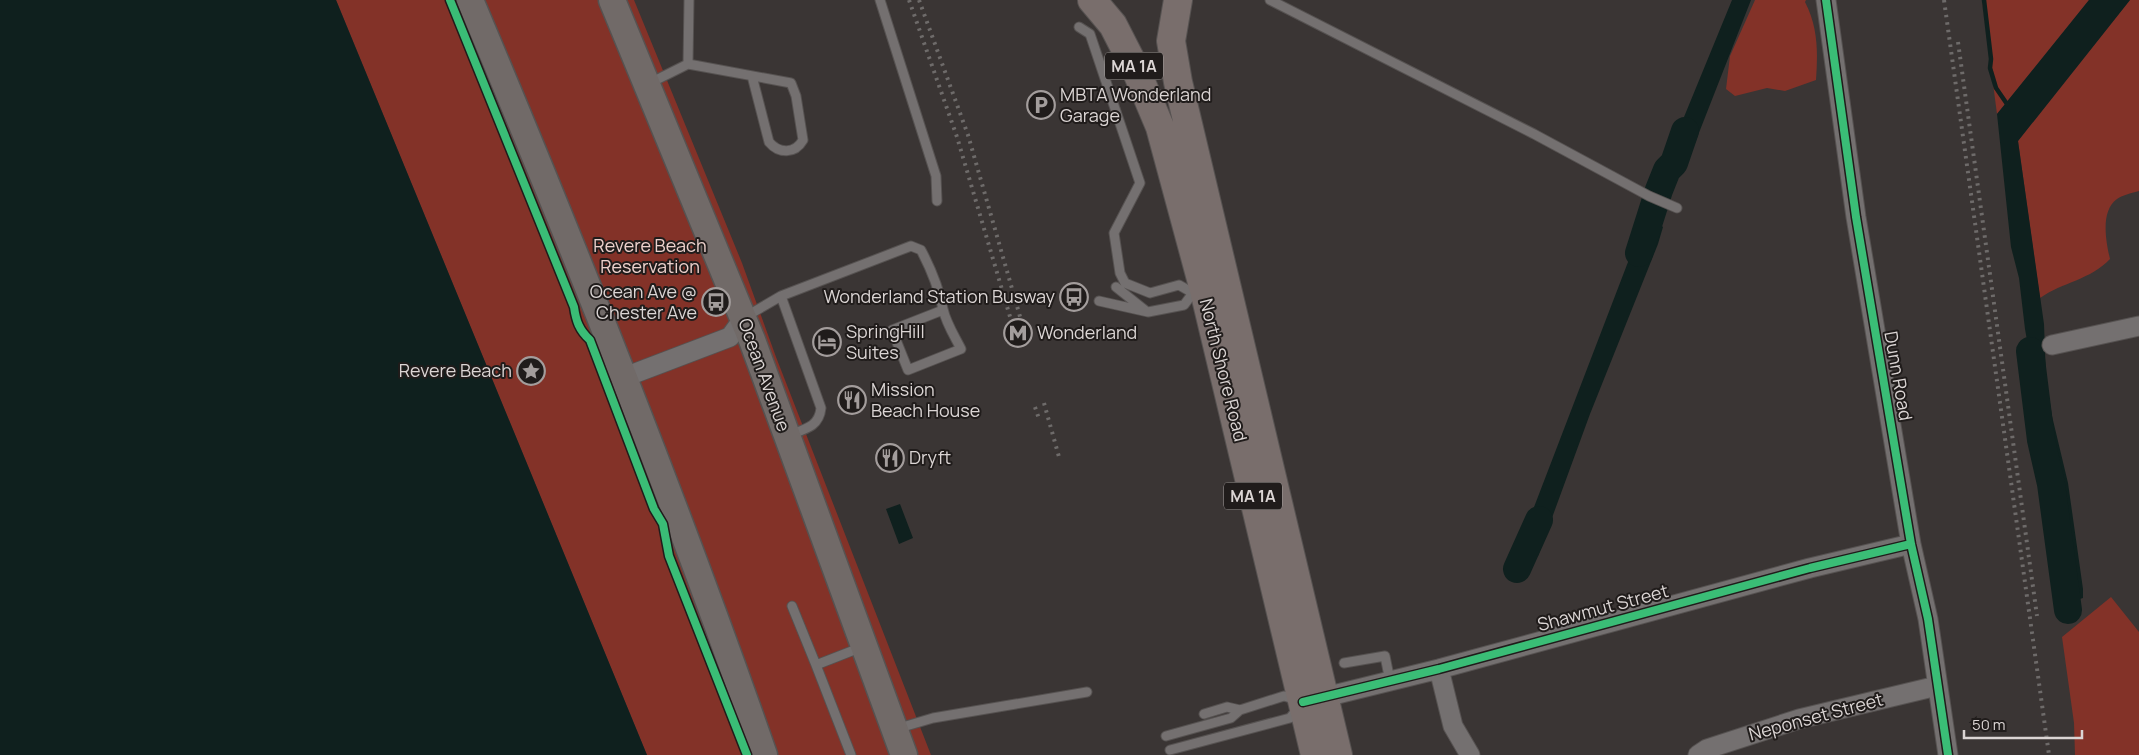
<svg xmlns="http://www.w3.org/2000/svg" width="2139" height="755" font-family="Manrope,sans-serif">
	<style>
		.green { fill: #833228 }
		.water { fill: #0f201e }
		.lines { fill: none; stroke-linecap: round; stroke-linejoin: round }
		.stream { stroke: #0f201e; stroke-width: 4.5 }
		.river { stroke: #0f201e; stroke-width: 28 }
		.service-casing { stroke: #565251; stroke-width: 11 }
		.minor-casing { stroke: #565251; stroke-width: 21 }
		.secondary-casing { stroke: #565251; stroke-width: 29 }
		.trunk-casing { stroke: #565251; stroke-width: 30 }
		.service { stroke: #747070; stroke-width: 9 }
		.minor { stroke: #747070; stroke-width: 19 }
		.secondary { stroke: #716a68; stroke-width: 26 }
		.trunk { stroke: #796e6c; stroke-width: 28 }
		.rail { stroke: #6e6b6a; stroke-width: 4; stroke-dasharray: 2.5 5; stroke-linecap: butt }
		.cycleway-casing { stroke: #201c1b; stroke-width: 11 }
		.cycleway { stroke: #3abd76; stroke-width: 8 }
		.labels { text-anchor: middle; stroke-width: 4; stroke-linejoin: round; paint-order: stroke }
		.shield { fill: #201c1b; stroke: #a39e9c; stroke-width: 1 }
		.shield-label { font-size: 16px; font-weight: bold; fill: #dbd5d4 }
		.poi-label { font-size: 18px; fill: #dbd5d4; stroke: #201c1b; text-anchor: start }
		.park-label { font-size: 18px; fill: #edd1cc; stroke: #201c1b }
		.street-label { font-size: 18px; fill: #dbd5d4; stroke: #201c1b }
	</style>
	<rect width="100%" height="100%" fill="#3a3534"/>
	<path class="green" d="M 336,0 L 634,0 L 742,263 L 776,357 L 931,755 L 647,755 Z
		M 1755,0 L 1806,0 L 1805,2 C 1818,27 1818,52 1816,80 L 1785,91 L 1767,88 L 1735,96 L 1726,89 L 1730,56 Z
		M 1982,0 L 2089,0 L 1997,114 Z
		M 2130,0 L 2139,0 L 2139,191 C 2132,193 2123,195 2117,199 C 2100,211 2106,242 2110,259 C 2090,280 2063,282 2040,298 L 2018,141 Z
		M 2111,597 L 2139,632 L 2139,755 L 2075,755 L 2074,723 L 2062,637 Z"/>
	<path class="water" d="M 0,0 L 336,0 L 647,755 L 0,755 Z
		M 1732,0 L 1751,0 L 1684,171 L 1673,171 L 1671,162 L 1684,117 Z
		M 2089,0 L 2130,0 L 2018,141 L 2044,324 L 2046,377 L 2052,416 L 2068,483 L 2083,589 L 2083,598 L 2070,602 L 2062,543 L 2047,468 L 2045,443 L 2025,329 L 2019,278 L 2011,247 L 1997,114 Z
		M 1652,217 L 1663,227 L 1658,244 L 1590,414 L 1538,556 L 1531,561 L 1525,559 L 1522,551 L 1526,528 L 1633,249 L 1647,218 Z
		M 900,504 L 913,538 L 899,544 L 886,509 Z"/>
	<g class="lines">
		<path class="stream" d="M 1984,0 L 1991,59 L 1990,68 L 1996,88 L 2007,104"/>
		<path class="river" d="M 1639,253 L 1659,190 L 1667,170 L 1674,163 L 1685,131
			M 2030,351 L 2041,440 L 2051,484 L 2068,610
			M 1517,569 L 1539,520"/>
		<defs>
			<path id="service" d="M 880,0 L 936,176 L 937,201
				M 1270,0 L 1534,134 L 1649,196 L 1677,208
				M 1079,27 L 1090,34 L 1140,183 L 1114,233 L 1120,273 L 1125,283 L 1150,293 L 1179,285 L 1193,293
				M 688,64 L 689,0
				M 648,84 L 688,64 L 791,83 L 796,96 L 803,140 C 795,154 779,154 769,142 L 752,76
				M 1116,287 L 1146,311
				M 781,296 L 821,408 C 819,427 805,429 789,435
				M 1099,301 L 1148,312 L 1184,305 L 1193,293 L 1197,292
				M 745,317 L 781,296 L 911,246 L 921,250 C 931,269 939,289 943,309 C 946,323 955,337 961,349 L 908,370 L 892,330 L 943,310
				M 792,606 L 816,665 L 862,647
				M 1344,663 L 1385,656 L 1390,681
				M 816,665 L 851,755
				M 1204,714 L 1227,707 L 1240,710
				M 896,729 L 933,718 L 1087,692
				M 1166,736 L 1231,718 L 1240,710 L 1284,696 L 1297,700
				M 1170,750 L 1290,718 L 1299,707"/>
			<path id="minor" d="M 1826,0 L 1856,217 L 1911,544 L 1928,619 L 1948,755
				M 2052,345 L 2139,326
				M 625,377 L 730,337 L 743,319
				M 1439,669 L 1453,726 L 1470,755
				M 1313,700 L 1439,669 L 1810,568 L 1911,544
				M 1698,755 L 1707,749 L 1799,719 L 1937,686"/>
			<path id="secondary" d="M 470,0 C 575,249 675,500 764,755
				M 612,0 L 752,340 L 904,755"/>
			<path id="trunk" d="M 1092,0 L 1113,25 L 1136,70 L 1160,127 L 1204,290 L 1315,755
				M 1178,0 L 1171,41 L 1178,82 L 1338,755"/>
		</defs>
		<use href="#service" class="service-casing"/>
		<use href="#minor" class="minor-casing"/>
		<use href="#secondary" class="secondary-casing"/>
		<use href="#trunk" class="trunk-casing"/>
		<use href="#service" class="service"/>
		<use href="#minor" class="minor"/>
		<use href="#secondary" class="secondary"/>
		<use href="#trunk" class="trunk"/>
		<path class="rail" d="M 909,0 L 957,137 L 1016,337
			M 919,0 L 968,135 L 1025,334
			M 1944,0 L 2049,755
			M 1958,42 L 2037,616
			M 1044,403 L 1059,457
			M 1035,407 L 1039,419"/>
		<defs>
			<path id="cycleway" d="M 450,0 L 574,307 C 576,321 579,330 590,340 L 654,509 L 663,524 L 669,556 L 747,755
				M 1826,0 L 1856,217 L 1911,544 L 1928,619 L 1948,755
				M 1303,702 L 1439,669 L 1810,568 L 1911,544"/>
		</defs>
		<use href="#cycleway" class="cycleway-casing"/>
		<use href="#cycleway" class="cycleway"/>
	</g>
	<defs>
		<symbol id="parking-ring" viewBox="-11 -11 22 22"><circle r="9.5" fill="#201c1b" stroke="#a39d9c" stroke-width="1.5"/><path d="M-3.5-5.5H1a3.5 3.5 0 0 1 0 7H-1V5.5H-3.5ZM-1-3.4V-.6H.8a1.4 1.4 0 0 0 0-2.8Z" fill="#a39d9c"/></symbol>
		<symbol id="bus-ring" viewBox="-11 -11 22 22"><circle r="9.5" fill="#201c1b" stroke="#a39d9c" stroke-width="1.5"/><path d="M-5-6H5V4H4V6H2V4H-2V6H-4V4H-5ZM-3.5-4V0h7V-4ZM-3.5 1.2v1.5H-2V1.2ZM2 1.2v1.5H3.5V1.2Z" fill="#a39d9c"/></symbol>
		<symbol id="metro-ring" viewBox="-11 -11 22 22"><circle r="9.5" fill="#201c1b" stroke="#a39d9c" stroke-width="1.5"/><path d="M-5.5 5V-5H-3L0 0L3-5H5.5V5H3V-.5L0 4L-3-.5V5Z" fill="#a39d9c"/></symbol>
		<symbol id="hotel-ring" viewBox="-11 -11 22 22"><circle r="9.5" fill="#201c1b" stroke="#a39d9c" stroke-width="1.5"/><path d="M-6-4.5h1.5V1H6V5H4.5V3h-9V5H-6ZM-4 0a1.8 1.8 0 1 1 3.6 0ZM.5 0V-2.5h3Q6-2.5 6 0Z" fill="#a39d9c"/></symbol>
		<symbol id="sight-ring" viewBox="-11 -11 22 22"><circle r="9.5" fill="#201c1b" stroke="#a39d9c" stroke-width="1.5"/><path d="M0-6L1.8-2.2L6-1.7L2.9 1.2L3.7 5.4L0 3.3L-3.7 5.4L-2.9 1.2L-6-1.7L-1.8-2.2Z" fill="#a39d9c"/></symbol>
		<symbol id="restaurant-ring" viewBox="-11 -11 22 22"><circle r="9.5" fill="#201c1b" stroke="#a39d9c" stroke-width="1.5"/><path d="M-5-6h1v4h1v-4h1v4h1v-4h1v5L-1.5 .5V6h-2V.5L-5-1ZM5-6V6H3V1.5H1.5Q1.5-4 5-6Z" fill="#a39d9c"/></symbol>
	</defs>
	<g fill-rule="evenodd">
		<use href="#parking-ring" x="1025" y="89" width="32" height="32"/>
		<use href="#bus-ring" x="1058" y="281" width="32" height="32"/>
		<use href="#bus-ring" x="700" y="286" width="32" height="32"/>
		<use href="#metro-ring" x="1002" y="317" width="32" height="32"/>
		<use href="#hotel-ring" x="811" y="326" width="32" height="32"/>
		<use href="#sight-ring" x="515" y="355" width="32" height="32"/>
		<use href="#restaurant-ring" x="836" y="384" width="32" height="32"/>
		<use href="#restaurant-ring" x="874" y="442" width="32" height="32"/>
	</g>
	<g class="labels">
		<g class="shield">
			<rect x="1105" y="52.5" width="58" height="27" rx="4"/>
			<rect x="1224" y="482.5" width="58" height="27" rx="4"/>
		</g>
		<g class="shield-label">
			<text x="1134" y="72">MA 1A</text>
			<text x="1253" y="502">MA 1A</text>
		</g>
		<g class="poi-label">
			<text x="1060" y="101">MBTA Wonderland<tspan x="1060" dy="21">Garage</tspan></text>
			<text x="697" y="298" text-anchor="end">Ocean Ave @<tspan x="697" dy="21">Chester Ave</tspan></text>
			<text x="1055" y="303" text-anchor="end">Wonderland Station Busway</text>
			<text x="846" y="338">SpringHill<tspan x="846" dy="21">Suites</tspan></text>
			<text x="1037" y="339">Wonderland</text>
			<text x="512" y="377" text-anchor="end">Revere Beach</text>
			<text x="871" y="396">Mission<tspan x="871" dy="21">Beach House</tspan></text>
			<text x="909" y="464">Dryft</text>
		</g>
		<g class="park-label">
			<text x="650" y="252">Revere Beach<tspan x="650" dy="21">Reservation</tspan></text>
		</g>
		<g class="street-label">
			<text transform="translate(1223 370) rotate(76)" y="6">North Shore Road</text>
			<text transform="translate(764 375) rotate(70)" y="6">Ocean Avenue</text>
			<text transform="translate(1898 376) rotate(80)" y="6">Dunn Road</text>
			<text transform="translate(1603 608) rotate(-15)" y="6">Shawmut Street</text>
			<text transform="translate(1816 717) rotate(-15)" y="6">Neponset Street</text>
		</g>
	</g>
	<path d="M1964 730v8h118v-8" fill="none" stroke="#dbd5d4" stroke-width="2.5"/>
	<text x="1972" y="730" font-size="15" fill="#dbd5d4" stroke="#201c1b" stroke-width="4" paint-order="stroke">50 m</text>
</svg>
